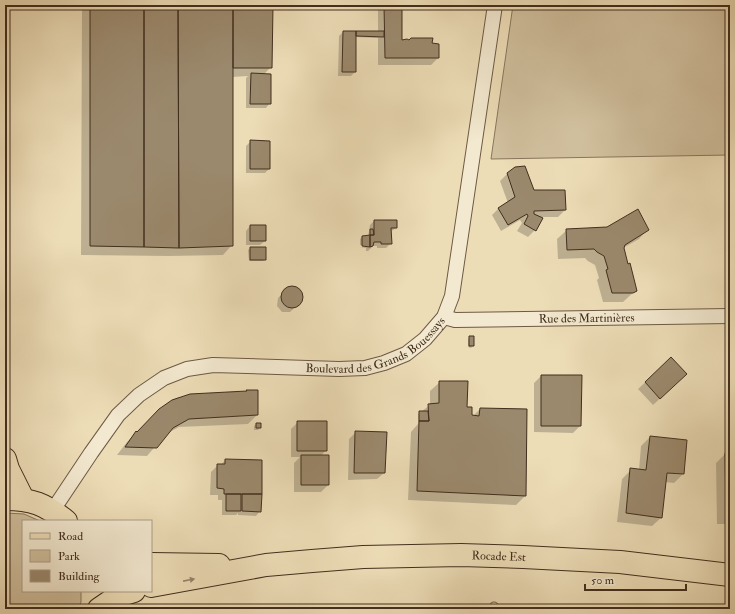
<svg xmlns="http://www.w3.org/2000/svg" width="735" height="614" font-family="'IM FELL Double Pica',serif">
	<style>
		.green { fill: #d0bf9d; stroke: #89765d }
		.shadow { fill: #0003 }
		.building { fill: #9b896d; stroke: #422e1d }
		.lines { fill: none; stroke-linecap: round; stroke-linejoin: round }
		.lane-casing { stroke: #6d5a44; stroke-width: 9 }
		.street-casing { stroke: #6d5a44; stroke-width: 16 }
		.primary-casing { stroke: #422e1d; stroke-width: 24 }
		.lane { stroke: #f3e9d0; stroke-width: 7 }
		.street { stroke: #f3e9d0; stroke-width: 14 }
		.primary { stroke: #edddb7; stroke-width: 22 }
		.oneway { fill: #98866a }
		.labels { text-anchor: middle; stroke-width: 3.5; stroke-linejoin: round; paint-order: stroke }
		.street-label { font-size: 12px; fill: #422e1d; stroke: #f3e9d0 }
	</style>
	<rect width="100%" height="100%" fill="#edddb7"/>
	<filter id="stains"><feTurbulence type="fractalNoise" baseFrequency=".005" numOctaves="4"/><feColorMatrix values="0 0 0 0 .2 0 0 0 0 .09 0 0 0 0 .02 0 0 0 .5 -.17"/></filter>
	<radialGradient id="worn" r=".72"><stop offset=".6" stop-color="#630" stop-opacity="0"/><stop offset="1" stop-color="#630" stop-opacity=".3"/></radialGradient>
	<path class="green" d="M 513,5 L 730,5 L 730,155 L 491,159 Z
		M 5,513 L 24,514 L 40,521 L 23,521 L 23,591 L 81,591 L 81,602 L 78,609 L 5,609 Z"/>
	<path class="shadow" d="M 82,5 L 271,5 L 271,67 L 264,74 L 270,103 L 266,108 L 246,108 L 246,78 L 248,76 L 232,77 L 232,245 L 223,255 L 169,256 L 81,255 Z
		M 378,5 L 401,5 L 401,41 L 438,45 L 438,58 L 431,65 L 378,65 L 378,38 L 355,37 L 355,72 L 351,76 L 338,76 L 339,36 L 343,32 L 378,32 Z
		M 251,141 L 269,169 L 265,173 L 246,173 L 246,146 Z
		M 507,174 L 533,191 L 565,210 L 558,217 L 542,217 L 535,230 L 528,237 L 517,231 L 522,223 L 520,220 L 501,231 L 492,215 L 499,208 L 508,203 L 500,181 Z
		M 374,221 L 396,228 L 390,232 L 391,243 L 386,248 L 377,248 L 377,246 L 373,246 L 368,251 L 366,251 L 366,248 L 360,248 L 366,247 L 366,245 L 360,245 L 360,239 L 362,237 L 368,237 L 370,225 Z
		M 250,226 L 265,241 L 260,245 L 246,245 L 246,231 Z
		M 648,229 L 639,239 L 623,248 L 627,265 L 636,290 L 623,302 L 603,302 L 597,280 L 599,278 L 595,265 L 588,261 L 585,258 L 558,259 L 557,239 L 567,230 Z
		M 250,248 L 265,259 L 263,261 L 249,261 L 248,250 Z
		M 288,288 L 296,288 L 301,294 L 301,302 L 290,312 L 282,312 L 277,306 L 278,298 Z
		M 470,337 L 473,346 L 471,348 L 468,347 L 468,339 Z
		M 671,358 L 679,381 L 653,405 L 638,389 Z
		M 541,376 L 580,426 L 573,433 L 534,432 L 534,383 Z
		M 440,382 L 466,408 L 471,416 L 473,416 L 480,409 L 525,496 L 516,505 L 408,500 L 411,432 L 418,424 L 418,414 L 430,405 L 430,391 Z
		M 190,395 L 257,415 L 248,424 L 179,427 L 166,434 L 147,456 L 117,455 L 127,442 L 160,409 L 176,398 Z
		M 298,422 L 326,450 L 321,456 L 328,485 L 321,492 L 294,492 L 294,463 L 300,457 L 291,457 L 291,429 Z
		M 256,424 L 260,428 L 258,430 L 254,430 L 254,426 Z
		M 356,432 L 384,473 L 377,479 L 348,480 L 349,439 Z
		M 650,437 L 683,474 L 674,483 L 665,482 L 662,517 L 652,526 L 617,522 L 622,479 L 631,470 L 639,470 L 641,446 Z
		M 725,454 L 730,454 L 730,524 L 717,524 L 716,463 Z
		M 225,460 L 260,511 L 256,516 L 238,515 L 238,513 L 236,515 L 222,515 L 222,500 L 218,500 L 218,495 L 210,495 L 211,472 L 218,465 L 221,465 Z"/>
	<path class="building" d="M 90,5 L 144,5 L 144,247 L 90,246 Z
		M 144,5 L 178,5 L 179,248 L 144,247 Z
		M 178,5 L 233,5 L 233,246 L 179,248 Z
		M 233,5 L 273,5 L 272,68 L 233,68 Z
		M 384,5 L 402,5 L 402,40 L 407,39 L 409,40 L 411,38 L 433,38 L 432,43 L 439,44 L 439,58 L 385,58 Z
		M 343,31 L 356,31 L 356,72 L 342,72 Z
		M 356,31 L 384,31 L 384,37 L 356,36 Z
		M 251,73 L 271,74 L 271,104 L 250,104 Z
		M 250,140 L 270,141 L 270,169 L 250,169 Z
		M 525,166 L 534,190 L 565,190 L 566,210 L 534,211 L 534,214 L 543,218 L 536,231 L 524,224 L 528,216 L 527,214 L 508,225 L 498,208 L 515,197 L 507,173 L 515,167 Z
		M 638,209 L 649,230 L 625,245 L 624,248 L 628,264 L 630,263 L 637,291 L 633,293 L 612,293 L 606,270 L 608,269 L 604,256 L 597,252 L 594,249 L 567,250 L 566,229 L 607,227 Z
		M 374,220 L 397,220 L 397,228 L 391,228 L 392,244 L 381,244 L 381,242 L 374,242 L 373,246 L 370,247 L 370,235 L 374,235 Z
		M 250,225 L 266,225 L 266,241 L 250,241 Z
		M 370,229 L 373,229 L 374,235 L 370,235 Z
		M 370,235 L 370,247 L 362,246 L 362,236 Z
		M 250,247 L 266,247 L 266,260 L 250,260 Z
		M281 297a11 11 0 1 1 22 0a11 11 0 1 1-22 0Z
		M 469,336 L 474,336 L 474,346 L 469,346 Z
		M 671,357 L 687,374 L 660,399 L 645,382 Z
		M 541,375 L 582,375 L 581,426 L 541,426 Z
		M 439,381 L 468,381 L 467,407 L 472,407 L 472,415 L 479,416 L 480,408 L 527,409 L 526,496 L 417,491 L 419,421 L 429,421 L 428,404 L 439,403 Z
		M 246,390 L 258,390 L 258,415 L 189,419 L 173,428 L 157,448 L 125,447 L 136,431 L 137,432 L 159,409 L 172,400 L 190,394 L 247,391 Z
		M 419,411 L 428,411 L 429,421 L 419,421 Z
		M 297,421 L 327,421 L 327,451 L 297,451 Z
		M 256,423 L 261,423 L 261,428 L 256,428 Z
		M 355,431 L 387,432 L 385,473 L 354,473 Z
		M 650,436 L 687,440 L 684,474 L 667,473 L 662,518 L 626,513 L 630,468 L 646,470 Z
		M 725,453 L 730,453 L 730,516 L 726,516 Z
		M 301,455 L 329,455 L 329,485 L 301,485 Z
		M 225,459 L 262,460 L 262,494 L 224,494 L 224,489 L 217,488 L 217,464 L 225,464 Z
		M 226,494 L 241,494 L 241,511 L 226,511 Z
		M 242,494 L 262,494 L 261,512 L 242,511 Z"/>
	<g class="lines">
		<defs>
			<path id="lane" d="M 494,606 L 494,609"/>
			<g id="street">
				<path id="s1" d="M 444,317 L 455,320 L 730,316"/>
				<path id="s2" d="M 53,510 L 91,453 L 118,415 L 139,395 L 164,378 L 187,369 L 213,365 L 339,369 L 365,368 L 384,363 L 406,354 L 425,339 L 444,317 L 452,296 L 495,5"/>
			</g>
			<g id="primary">
				<path d="M 5,459 L 8,469 L 23,499"/>
				<path d="M 5,499 C 32,499 45,504 66,521"/>
				<path d="M 151,564 L 219,565"/>
				<path id="s3" d="M 151,586 L 266,565 L 312,561 L 363,557 L 461,555 L 523,557 L 620,562 L 730,575"/>
				<path d="M 99,609 L 118,596 L 134,591"/>
			</g>
		</defs>
		<use href="#lane" class="lane-casing"/>
		<use href="#street" class="street-casing"/>
		<use href="#primary" class="primary-casing"/>
		<use href="#lane" class="lane"/>
		<use href="#street" class="street"/>
		<use href="#primary" class="primary"/>
	</g>
	<defs><path id="oneway-solid" d="M-6-.8H1V-3.2L6.5 0L1 3.2V.8H-6Z"/></defs>
	<use class="oneway" href="#oneway-solid" transform="translate(189 580) rotate(-11)"/>
	<g class="labels">
		<g class="street-label">
			<text dy="4" stroke="none"><textPath href="#s1" startOffset="143">Rue des Martinières</textPath></text>
			<text dy="4" stroke="none"><textPath href="#s2" startOffset="395">Boulevard des Grands Bouessays</textPath></text>
			<text dy="4" stroke="none"><textPath href="#s3" startOffset="350">Rocade Est</textPath></text>
		</g>
	</g>
	<rect width="735" height="614" fill="none" stroke="#edddb7" stroke-width="20"/>
	<rect x="6" y="6" width="723" height="602" fill="none" stroke="#422e1d" stroke-width="2"/>
	<rect x="10" y="10" width="715" height="594" fill="none" stroke="#422e1d"/>
	<rect x="22" y="520" width="130" height="72" fill="#f3e9d0" stroke="#ac9e88"/>
	<rect x="30" y="533" width="20" height="6" fill="#edddb7" stroke="#ac9e88"/>
	<text x="58" y="540" font-size="12" fill="#422e1d">Road</text>
	<rect x="30" y="550" width="20" height="12" fill="#d0bf9d" stroke="#ac9e88"/>
	<text x="58" y="560" font-size="12" fill="#422e1d">Park</text>
	<rect x="30" y="570" width="20" height="12" fill="#9b896d" stroke="#ac9e88"/>
	<text x="58" y="580" font-size="12" fill="#422e1d">Building</text>
	<path d="M585 584v6h101v-6" fill="none" stroke="#422e1d" stroke-width="2"/>
	<text x="591" y="584" font-size="12" fill="#422e1d" stroke="#f3e9d0" stroke-width="3" paint-order="stroke">50 m</text>
	<rect width="100%" height="100%" filter="url(#stains)"/>
	<rect width="100%" height="100%" fill="url(#worn)"/>
</svg>
